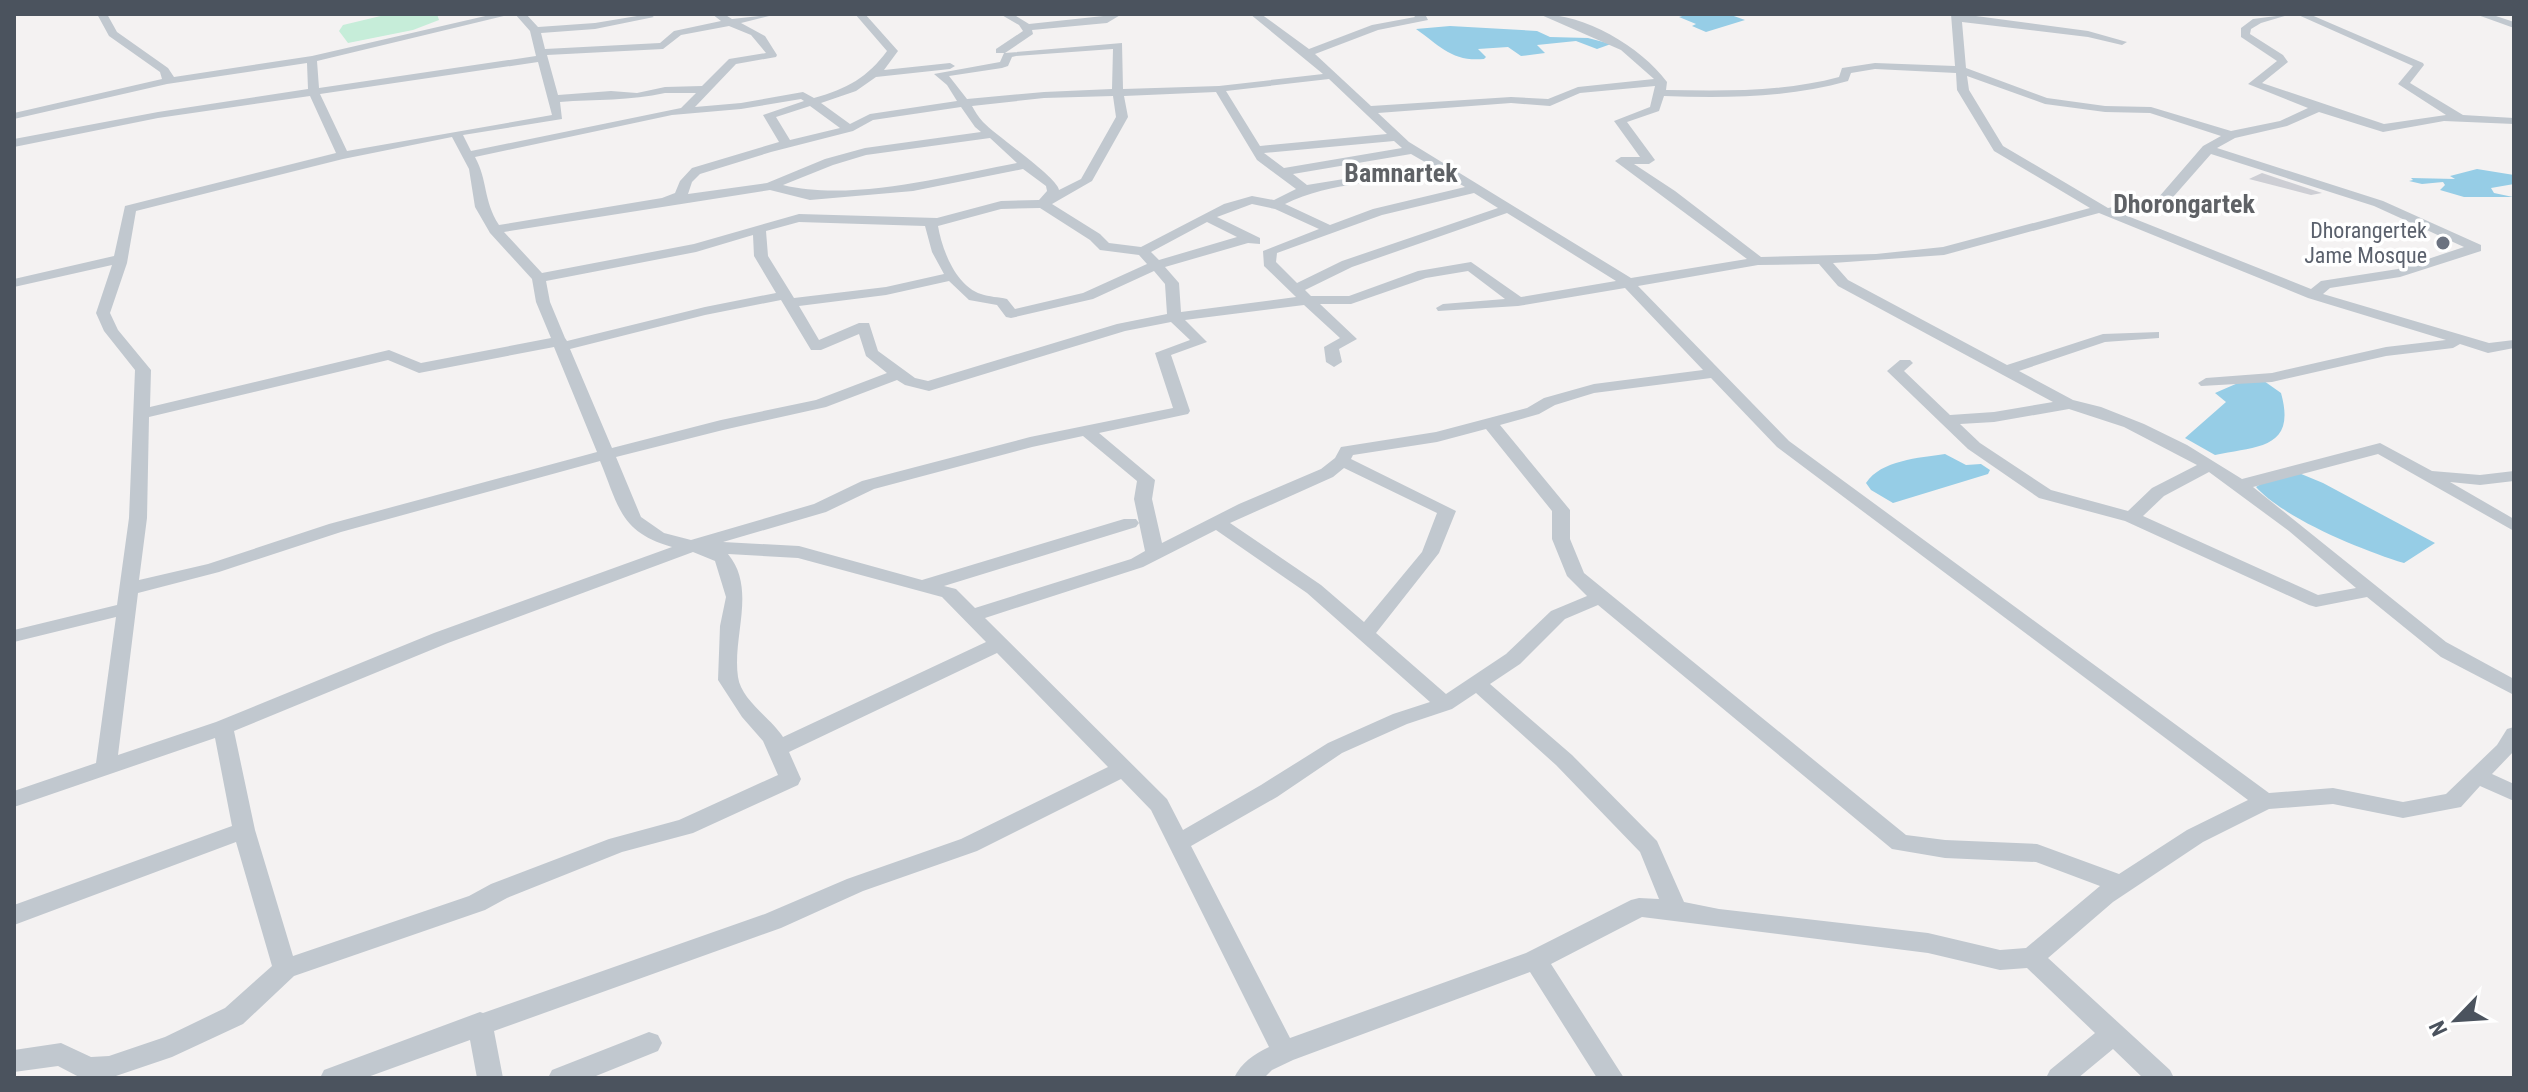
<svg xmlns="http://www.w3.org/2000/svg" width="2528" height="1092" font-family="'Roboto Condensed',sans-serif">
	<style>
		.green { fill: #c6edd9 }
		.water { fill: #96cde6 }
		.building { fill: #cdced4 }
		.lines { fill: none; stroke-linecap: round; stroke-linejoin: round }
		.street { fill: #c1c8cf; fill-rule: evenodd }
		.worship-dot { fill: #6b7280; stroke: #fff; stroke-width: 3 }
		.labels { text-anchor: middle; stroke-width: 7; stroke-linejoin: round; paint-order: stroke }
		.far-worship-label { font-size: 22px; fill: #5b616d; stroke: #fff; text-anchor: end }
		.far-quarter-label { font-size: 26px; font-weight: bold; fill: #5f6266; stroke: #fff }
	</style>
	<rect width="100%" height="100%" fill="#f4f2f2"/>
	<path class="green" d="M 389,14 L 437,14 L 439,20 L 413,30 L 348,43 L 339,31 L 343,25 Z"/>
	<path class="water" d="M 1689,14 L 1731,15 L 1745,20 L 1706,32 L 1692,26 L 1696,24 L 1679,17 Z
		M 1450,26 L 1537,31 L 1550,37 L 1588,38 L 1611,44 L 1597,49 L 1576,41 L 1537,45 L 1545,53 L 1521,56 L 1508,47 L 1478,49 L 1486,57 L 1484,59 C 1452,62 1440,46 1416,29 Z
		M 2477,169 L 2514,175 L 2514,184 L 2491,188 L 2494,193 L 2513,197 L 2464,197 L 2440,190 L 2445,185 L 2443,182 L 2422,184 L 2409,181 L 2413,180 L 2411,178 L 2455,179 L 2450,176 Z
		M 2264,381 L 2281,393 C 2297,450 2256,446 2215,455 L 2185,438 L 2226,402 L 2215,393 L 2238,383 Z
		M 1945,454 L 1966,465 L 1981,464 L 1990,470 L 1988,474 L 1893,503 L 1871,490 L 1866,483 C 1881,460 1919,458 1945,454 Z
		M 2294,471 L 2323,483 L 2435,543 L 2404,563 C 2362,550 2285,519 2256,487 L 2268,479 Z"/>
	<path class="building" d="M 2262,173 L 2322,193 L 2311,195 L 2249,179 Z"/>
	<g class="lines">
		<path class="street" d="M 97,14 L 107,14 L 117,32 L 168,68 L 174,77 L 312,56 L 494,14 L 512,14 L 317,61 L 319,88 L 536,56 L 530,31 L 515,14 L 526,14 L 538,27 L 595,23 L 649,14 L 654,17 L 595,29 L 541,33 L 545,49 L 660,43 L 674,31 L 721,21 L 712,14 L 724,14 L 732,19 L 777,14 L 741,23 L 765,36 L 777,55 L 776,57 L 736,64 L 695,107 L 741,103 L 803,92 L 814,98 C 847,89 868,77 887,51 L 855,14 L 865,14 L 898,51 L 884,70 L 950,63 L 955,66 L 950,69 L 876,77 L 856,91 L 821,103 L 850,124 L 870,114 L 957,101 L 947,85 L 934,74 L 1000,62 L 1004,53 L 996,53 L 996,49 L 1023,31 L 1019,25 L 1000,14 L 1013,14 L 1029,24 L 1122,14 L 1107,23 L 1032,30 L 1033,34 L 1005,53 L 1122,43 L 1123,89 L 1219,86 L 1323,74 L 1250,14 L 1261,14 L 1309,49 L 1372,25 L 1415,17 L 1413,14 L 1425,14 L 1428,20 L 1378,30 L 1315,54 L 1371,106 L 1511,97 L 1548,99 L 1578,87 L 1654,79 L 1621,50 L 1539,14 C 1585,14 1640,46 1667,82 L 1666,90 C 1723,91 1784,92 1839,77 L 1842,68 L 1875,63 L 1955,66 L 1951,14 L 1961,14 L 2088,31 L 2127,42 L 2122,45 L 2088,37 L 1962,22 L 1966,68 L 2047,98 L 2105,106 L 2151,107 L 2231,131 L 2280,121 L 2308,108 L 2248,84 L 2277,61 L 2241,37 L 2241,28 L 2253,19 L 2291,14 L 2261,23 L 2251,29 L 2250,34 L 2283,55 L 2288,62 L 2262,83 L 2384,124 L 2446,115 L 2398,84 L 2413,66 L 2296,14 L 2309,14 L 2423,63 L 2424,65 L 2410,83 L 2463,115 L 2514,118 L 2514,124 L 2444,121 L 2383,132 L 2319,112 L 2287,126 L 2235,138 L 2217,148 L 2383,201 L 2481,245 L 2481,251 L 2400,277 L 2330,288 L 2323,294 L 2489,343 L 2514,340 L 2514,348 L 2488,353 L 2460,344 L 2453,348 L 2386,356 L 2272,382 L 2201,386 L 2198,383 L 2206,378 L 2272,373 L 2386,347 L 2446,340 L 2308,298 L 2099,213 L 1944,255 L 1833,263 L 1848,280 L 2007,365 L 2103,334 L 2159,332 L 2159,338 L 2105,342 L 2019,371 L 2073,400 L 2101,407 L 2144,424 L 2187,445 L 2242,479 L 2380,443 L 2432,471 L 2480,475 L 2514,471 L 2514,481 L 2480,485 L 2450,482 L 2514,519 L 2514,531 L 2378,454 L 2253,487 L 2446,642 L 2514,679 L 2514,695 L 2441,657 L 2367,597 L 2316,607 L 2309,605 L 2125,521 L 2039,498 L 1968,449 L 1887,371 L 1900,360 L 1910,360 L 1913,363 L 1904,371 L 1950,415 L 1994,412 L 2053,402 L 1838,286 L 1819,264 L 1758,265 L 1638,286 L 1789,441 L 2269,793 L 2333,788 L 2403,802 L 2446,794 L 2497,745 L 2507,729 L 2514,727 L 2514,751 L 2492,774 L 2514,784 L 2514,801 L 2480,786 L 2461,807 L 2403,818 L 2333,804 L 2269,809 L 2203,842 L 2113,902 L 2048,958 L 2170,1070 L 2174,1078 L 2143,1078 L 2113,1049 L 2078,1078 L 2046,1078 L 2050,1070 L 2095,1033 L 2027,968 L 2000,970 L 1928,953 L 1642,917 L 1551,964 L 1624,1078 L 1597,1078 L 1530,972 L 1293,1060 L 1272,1070 L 1264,1078 L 1234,1078 C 1241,1063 1254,1054 1269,1047 L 1151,810 L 1121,779 L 977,851 L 863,891 L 781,928 L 494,1031 L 503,1078 L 477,1078 L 470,1040 L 365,1078 L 320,1078 L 324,1070 L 480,1012 L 483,1013 L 765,914 L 847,879 L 961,839 L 1108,767 L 997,653 L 789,752 L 801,779 L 798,785 L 693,833 L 622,852 L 507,898 L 485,910 L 294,976 L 243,1024 L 172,1057 L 110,1078 L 81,1078 L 58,1066 L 14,1072 L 14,1050 L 61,1043 L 91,1057 L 109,1056 L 165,1037 L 225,1008 L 272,966 L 236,842 L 14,925 L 14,905 L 232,826 L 215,738 L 14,807 L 14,791 L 96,763 L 116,617 L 14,642 L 14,630 L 117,605 L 129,518 L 135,370 L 104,331 L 96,313 L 112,265 L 14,287 L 14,279 L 114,256 L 125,206 L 336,153 L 310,96 L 158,118 L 14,147 L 14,139 L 158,112 L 308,89 L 307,63 L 167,84 L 14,119 L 14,113 L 162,79 L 160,72 L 109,36 ZM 729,26 L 751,35 L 766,53 L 729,59 L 702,86 L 665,87 L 637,93 L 611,91 L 558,95 L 547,55 L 663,49 L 681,35 ZM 1113,49 L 1112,89 L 1044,92 L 967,99 L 949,76 L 1002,68 L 1008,66 L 1012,57 L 1016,56 ZM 538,62 L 552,115 L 347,151 L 320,94 ZM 1875,69 L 1956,73 L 1957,90 L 1994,151 L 2090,208 L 1943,247 L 1876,254 L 1761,257 L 1675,191 L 1634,164 L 1649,164 L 1655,160 L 1627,122 L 1659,111 L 1664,96 C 1725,98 1788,98 1848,81 L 1851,73 ZM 1967,76 L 2045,104 L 2105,112 L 2150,113 L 2221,136 L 2203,146 L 2158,198 L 2108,208 L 2003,146 L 1969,90 ZM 1329,79 L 1387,134 L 1260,146 L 1226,91 ZM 1655,86 L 1650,107 L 1614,121 L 1640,157 L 1621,157 L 1615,161 L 1747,259 L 1631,278 L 1409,142 L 1378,113 L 1511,103 L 1550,106 L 1580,93 ZM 1216,92 L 1257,160 L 1296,189 L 1274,200 L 1252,196 L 1224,204 L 1141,247 L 1109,243 L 1100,234 L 1052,204 L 1092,181 L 1128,117 L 1124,96 ZM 665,93 L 696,93 L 681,108 L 471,151 L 463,135 L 562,119 L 560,102 C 595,99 631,101 665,93 ZM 1113,96 L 1116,117 L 1081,179 L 1059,190 C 1057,177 995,135 983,122 C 978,117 975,111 972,106 L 1044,98 ZM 801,99 L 804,101 L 763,115 L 779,142 L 692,168 L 680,181 L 675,193 L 662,198 L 499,225 C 483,200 488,181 475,157 L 672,115 L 741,109 ZM 810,106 L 840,128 L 790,140 L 776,117 ZM 961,107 L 975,127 L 981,132 L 865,148 L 825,159 L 767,183 L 688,194 L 692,182 L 700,174 L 771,152 L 853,131 L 873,120 ZM 452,137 L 469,169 L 475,207 L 490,233 L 532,279 L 536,302 L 551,338 L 421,363 L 389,350 L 150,407 L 151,370 L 118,330 L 110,313 L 127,263 L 136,211 L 343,159 ZM 990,138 L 1017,163 C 948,176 851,202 783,185 L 833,165 L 866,155 ZM 1394,141 L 1402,148 L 1284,168 L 1264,153 ZM 1411,154 L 1430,165 L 1307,185 L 1293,174 ZM 2211,154 L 2374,206 L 2464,247 L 2398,269 L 2321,281 L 2311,289 L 2120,213 L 2167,204 ZM 1023,169 L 1046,186 L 1047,191 L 1039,200 L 1001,201 L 937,218 L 799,214 L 694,244 L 542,273 L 504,232 L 770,190 L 810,200 L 913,191 ZM 1438,171 L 1465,187 L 1373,209 L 1330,225 L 1285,204 C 1331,181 1388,183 1438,171 ZM 1474,193 L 1498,208 L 1342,261 L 1297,283 L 1276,262 L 1277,253 L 1382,215 ZM 1252,204 L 1275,209 L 1319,229 L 1263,251 L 1264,266 L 1296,297 L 1181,312 L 1179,283 L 1165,267 L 1248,243 L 1260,244 L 1260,238 L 1217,217 ZM 1040,208 L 1090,240 L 1100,250 L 1139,255 L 1147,264 L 1083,293 L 1015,309 L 1007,299 C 999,297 989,297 981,294 C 956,286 942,250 938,226 L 1001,209 ZM 1507,213 L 1616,281 L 1521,297 L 1471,262 L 1418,271 L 1349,296 L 1311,296 L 1305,290 L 1352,267 ZM 799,222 L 925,226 L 932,252 L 944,274 L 886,287 L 794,298 L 768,256 L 766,231 ZM 1207,222 L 1237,237 L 1159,260 L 1151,252 ZM 753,235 L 754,256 L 776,293 L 705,307 L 567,341 L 565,338 L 550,302 L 546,281 L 696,252 ZM 1154,271 L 1165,284 L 1167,314 L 1117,324 L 928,381 L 915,378 L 878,351 L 869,323 L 859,323 L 819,340 L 799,306 L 886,295 L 949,281 L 969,300 L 997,305 L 1006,317 L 1011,318 L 1093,299 ZM 1468,271 L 1505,299 L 1443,304 L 1436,308 L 1438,311 L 1518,306 L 1625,288 L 1703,370 L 1594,384 L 1544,398 L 1527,408 L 1436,432 L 1341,447 L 1335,458 L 1321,469 L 1239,504 L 1162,543 L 1152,499 L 1155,480 L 1099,433 L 1188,414 L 1190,411 L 1171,355 L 1207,342 L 1185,320 L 1304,305 L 1340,338 L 1324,347 L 1326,362 L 1334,367 L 1342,362 L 1339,349 L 1357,339 L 1320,304 L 1351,304 L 1426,278 ZM 781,300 L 811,350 L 821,350 L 859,334 L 866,356 L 887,373 L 816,400 L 721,420 L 612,448 L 570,349 L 705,315 ZM 1171,322 L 1190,340 L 1155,353 L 1173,408 L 1030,437 L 862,481 L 814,504 L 691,540 L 664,533 L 641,517 L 616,457 L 723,430 L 826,407 L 897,380 L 905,385 L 929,391 L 1125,331 ZM 554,347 L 597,452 L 329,524 L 208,564 L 139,580 L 147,518 L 149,417 L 388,360 L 419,373 ZM 1711,378 L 1777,447 L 2248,800 L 2187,830 L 2119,874 L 2037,844 L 1945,840 L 1906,835 L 1584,573 L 1570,539 L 1570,510 L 1500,425 L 1539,414 L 1555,405 L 1594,393 ZM 2069,409 L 2124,427 L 2197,465 L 2152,488 L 2128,511 L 2051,490 L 1980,443 L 1960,424 L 1994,422 ZM 1486,429 L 1552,511 L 1552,539 L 1567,576 L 1587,596 L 1551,611 L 1506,654 L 1446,694 L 1376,633 L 1439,553 L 1456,511 L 1351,459 L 1353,455 L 1437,442 ZM 1083,436 L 1137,481 L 1134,499 L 1145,551 L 1131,559 L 975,608 L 956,589 L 944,586 L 1136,527 L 1139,523 L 1136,519 L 1124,519 L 922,580 L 799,546 L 723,542 L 826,512 L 874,489 L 1032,447 ZM 600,461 C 619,507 620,532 672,547 L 434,633 L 216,722 L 118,755 L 138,593 L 219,572 L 341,532 ZM 1344,468 L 1437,513 L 1422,552 L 1364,622 L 1321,585 L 1230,523 L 1333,477 ZM 2209,472 L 2289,531 L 2356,588 L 2318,595 L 2143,516 L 2164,496 ZM 1216,530 L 1307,593 L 1430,702 L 1393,714 L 1328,743 L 1261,785 L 1183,830 L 1167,799 L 985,618 L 1143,567 ZM 693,552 L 715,561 L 726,597 L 720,626 L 718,680 L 742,717 L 763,741 L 778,775 L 679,820 L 609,839 L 491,884 L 469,896 L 293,956 L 255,830 L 234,731 L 448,643 ZM 728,554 L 798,558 L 942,597 L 986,642 L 783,737 C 771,718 741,700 738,677 C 732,636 757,589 728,554 ZM 1598,605 L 1892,849 L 1945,858 L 2036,862 L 2100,886 L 2026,948 L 2000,950 L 1928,933 L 1719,909 L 1684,902 L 1657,841 L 1572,755 L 1490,684 L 1520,664 L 1565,619 ZM 1476,693 L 1556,765 L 1640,852 L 1659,899 L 1639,898 L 1631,900 L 1526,953 L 1290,1038 L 1191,846 L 1277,797 L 1342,753 L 1407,724 L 1452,709 Z
			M 2475,14 L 2490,14 L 2514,22 L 2514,28 Z
			M 649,1032 L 658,1035 L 662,1043 L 658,1051 L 591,1078 L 548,1078 L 552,1070 Z"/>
	</g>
	<circle class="worship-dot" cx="2443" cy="243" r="8"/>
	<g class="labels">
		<g class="far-worship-label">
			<text x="2427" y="238">Dhorangertek<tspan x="2427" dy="25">Jame Mosque</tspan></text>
		</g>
		<g class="far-quarter-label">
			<text x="1401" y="182">Bamnartek</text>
			<text x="2184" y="213">Dhorongartek</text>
		</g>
	</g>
	<rect width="2528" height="1092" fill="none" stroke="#4b535e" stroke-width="32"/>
	<g transform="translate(2456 1020) rotate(245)" stroke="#ffffff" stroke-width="6" paint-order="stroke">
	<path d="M0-6L14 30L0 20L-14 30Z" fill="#4b535e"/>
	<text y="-12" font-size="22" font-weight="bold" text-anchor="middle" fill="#4b535e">N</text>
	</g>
</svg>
